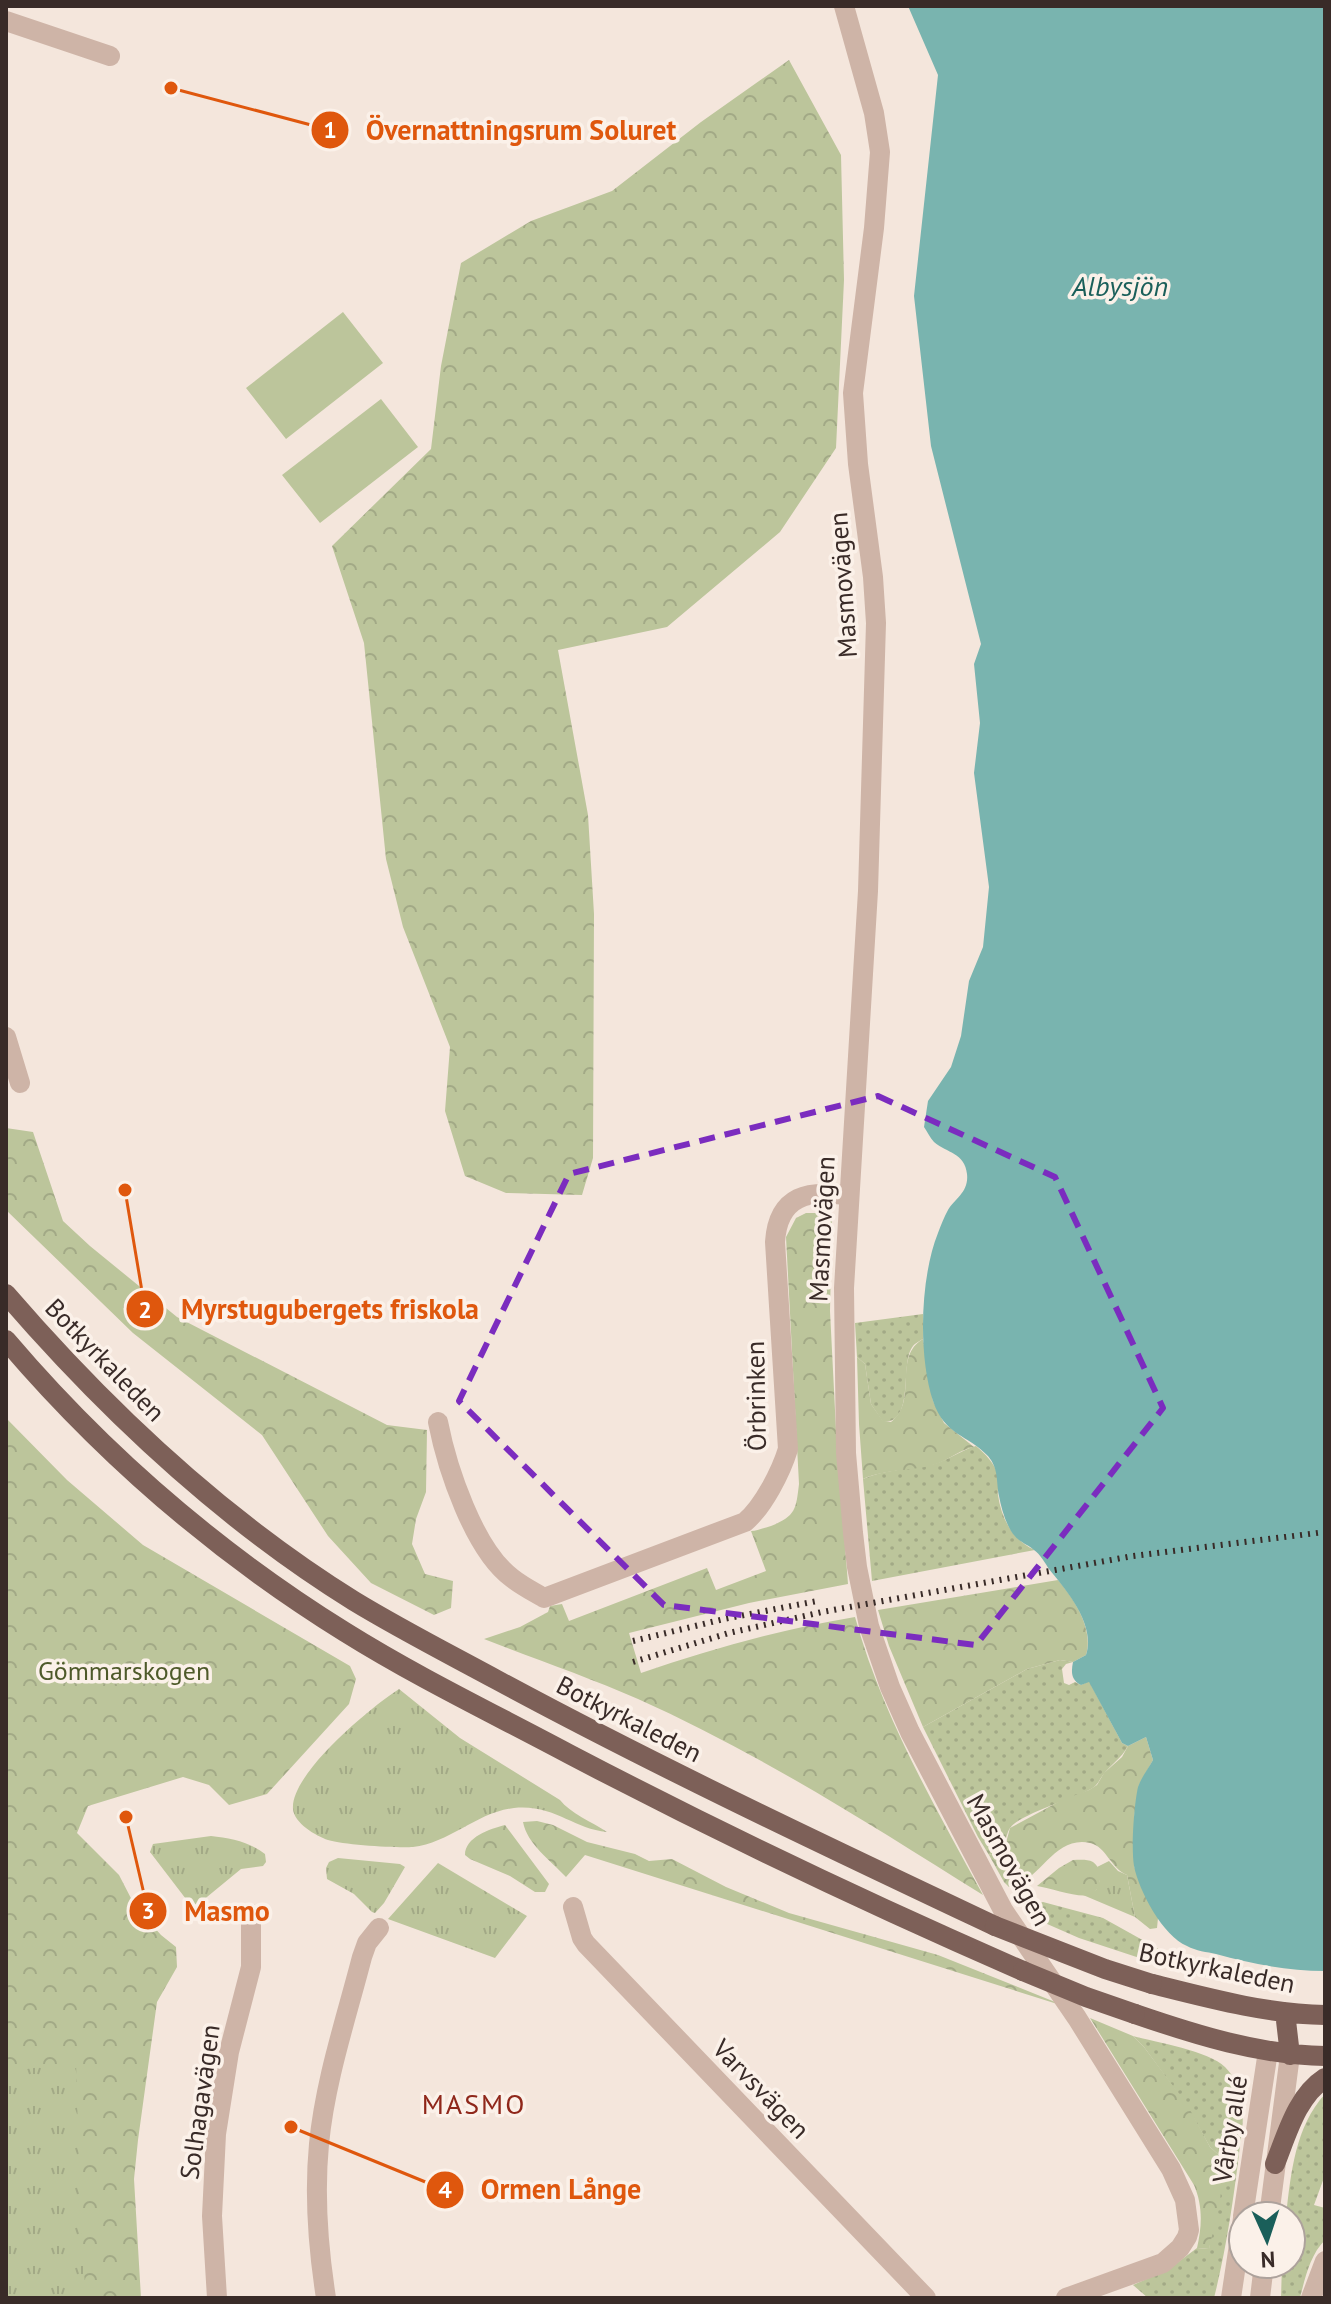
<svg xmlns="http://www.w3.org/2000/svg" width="1331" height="2304" font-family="'PT Sans',sans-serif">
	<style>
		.grass { fill: url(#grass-dots) }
		.forest { fill: url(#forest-crowns) }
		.park { fill: url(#park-tufts) }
		.pitch { fill: #bcc59b }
		.water { fill: #79b4af }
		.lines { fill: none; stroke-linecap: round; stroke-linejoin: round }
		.minor { stroke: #ceb4a7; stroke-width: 20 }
		.major { stroke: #7d6058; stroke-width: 20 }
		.rail { stroke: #392b28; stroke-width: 6; stroke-dasharray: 2 6; stroke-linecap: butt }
		.major-bridge { stroke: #7d6058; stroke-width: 20 }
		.marked { fill: none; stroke: #7b2cbf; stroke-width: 6; stroke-dasharray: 16 10; stroke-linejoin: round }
		.labels { text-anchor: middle; stroke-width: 7; stroke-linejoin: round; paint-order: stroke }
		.street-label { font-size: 26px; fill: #392b28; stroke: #fbf1e9 }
		.park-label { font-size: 26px; fill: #4e5a2a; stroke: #fbf1e9 }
		.water-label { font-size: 28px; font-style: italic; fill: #1a5f5a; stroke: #fbf1e9 }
		.neighbourhood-label { font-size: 28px; letter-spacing: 2px; fill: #8f271a; stroke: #fbf1e9 }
		.leader { fill: none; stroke: #df570d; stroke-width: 3 }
		.callout-dot { fill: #df570d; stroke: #fbf1e9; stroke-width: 3 }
		.mark-label { font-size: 24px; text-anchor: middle; font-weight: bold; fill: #fff }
		.callout-label { font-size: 28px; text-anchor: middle; font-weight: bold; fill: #df570d; stroke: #fbf1e9; stroke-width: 7; stroke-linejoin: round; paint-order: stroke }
	</style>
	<defs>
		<pattern id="grass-dots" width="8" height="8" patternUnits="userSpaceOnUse" patternTransform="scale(2)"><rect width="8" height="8" fill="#bcc59b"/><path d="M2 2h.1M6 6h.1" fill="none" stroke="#a2a986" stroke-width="1.8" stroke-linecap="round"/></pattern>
		<pattern id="forest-crowns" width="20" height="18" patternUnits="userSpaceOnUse" patternTransform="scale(2)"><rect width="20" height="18" fill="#bcc59b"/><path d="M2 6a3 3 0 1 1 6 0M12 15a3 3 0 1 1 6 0" fill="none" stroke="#a2a986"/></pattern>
		<pattern id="park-tufts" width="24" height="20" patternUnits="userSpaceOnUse" patternTransform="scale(2)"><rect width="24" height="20" fill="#bcc59b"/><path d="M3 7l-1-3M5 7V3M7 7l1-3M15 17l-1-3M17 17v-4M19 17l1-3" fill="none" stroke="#a2a986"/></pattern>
	</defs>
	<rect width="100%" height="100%" fill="#f4e6dc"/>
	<path class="grass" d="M 923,1314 L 923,1339 C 921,1340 914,1344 913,1346 C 899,1363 916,1423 883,1422 L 871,1404 L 865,1364 L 857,1357 L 855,1323 Z
		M 976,1446 C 985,1454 995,1463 998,1476 C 1000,1482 997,1489 998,1495 C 1001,1518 1013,1541 1035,1550 L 872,1581 L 863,1479 C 885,1469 910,1470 934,1464 C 949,1460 961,1450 976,1446 Z
		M 1060,1660 L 1073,1662 L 1066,1664 L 1062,1669 L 1064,1683 L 1069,1685 L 1075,1682 L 1081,1685 L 1089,1681 L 1122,1743 L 1128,1746 C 1121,1759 1111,1764 1103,1775 C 1099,1780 1098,1785 1091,1789 C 1075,1798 1020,1814 1010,1828 C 1007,1832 1005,1844 1001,1851 L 989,1855 L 978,1837 L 923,1727 L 1027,1669 Z
		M 1043,1902 L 1103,1918 L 1164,1952 L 1274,1975 L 1272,1986 L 1228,1981 L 1182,1972 L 1079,1938 L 1029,1916 L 1027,1913 L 1029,1907 L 1036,1903 Z
		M 1133,2036 C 1156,2042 1209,2051 1225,2067 C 1233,2075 1240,2087 1242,2099 C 1245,2116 1241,2136 1239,2154 C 1233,2203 1226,2250 1214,2298 L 1148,2298 L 1133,2285 L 1169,2269 L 1197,2248 L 1209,2249 L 1220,2156 L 1210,2147 L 1187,2106 L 1144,2047 Z
		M 1325,2094 L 1325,2175 L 1314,2205 L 1325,2208 L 1325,2240 C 1310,2255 1305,2278 1300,2298 L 1281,2298 L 1282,2264 L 1291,2264 L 1291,2216 L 1286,2216 C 1291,2173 1295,2127 1325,2094 Z"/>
	<path class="forest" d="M 789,60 L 841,155 L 844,280 L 836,448 L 780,532 L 667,627 L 558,650 L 588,815 L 594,914 L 593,1158 L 582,1195 L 506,1193 L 465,1176 L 445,1111 L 450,1047 L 403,927 L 386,859 L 364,643 L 332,546 L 431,449 L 441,366 L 461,263 L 531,221 L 612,191 L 701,122 Z
		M 6,1128 L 33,1132 L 63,1221 L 90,1246 L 177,1317 L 387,1425 L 427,1430 L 426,1492 L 416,1519 L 412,1544 L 425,1574 L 453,1581 L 451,1608 L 434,1615 L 371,1583 L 328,1536 L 262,1435 L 133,1333 L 6,1210 Z
		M 806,1213 L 823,1213 L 832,1219 L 830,1311 L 836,1430 L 848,1584 L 749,1603 L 629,1633 L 641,1673 C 711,1649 782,1629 855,1617 C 882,1715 934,1805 983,1895 C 871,1825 759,1753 638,1699 C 588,1677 535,1659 484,1639 L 520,1627 L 548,1612 L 550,1606 L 562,1604 L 569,1621 L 707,1568 L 716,1590 L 766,1571 L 751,1531 C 758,1531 763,1528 771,1526 C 796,1516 796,1509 799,1484 L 786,1237 L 796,1218 Z
		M 923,1339 L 933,1401 L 944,1423 L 974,1447 C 960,1450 951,1458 939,1463 C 914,1472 887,1468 863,1479 L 859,1424 L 857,1357 L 865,1364 L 871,1404 L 883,1421 L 891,1422 C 919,1401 892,1357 923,1339 Z
		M 6,1418 L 67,1480 L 143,1545 L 350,1666 L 356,1679 L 349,1704 L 267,1794 L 229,1805 L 209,1785 L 183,1777 L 88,1806 L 77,1833 L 119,1875 L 135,1906 L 161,1935 L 176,1947 L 177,1967 L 157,2002 L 138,2140 L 134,2179 L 141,2298 L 6,2298 Z
		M 1058,1580 C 1074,1599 1094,1629 1086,1655 L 1073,1662 L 1060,1660 L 1027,1669 L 923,1727 L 889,1646 L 878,1610 Z
		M 1146,1737 L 1153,1760 L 1139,1785 L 1134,1818 L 1134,1866 L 1147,1899 L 1158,1918 L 1157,1928 L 1150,1929 L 1135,1917 L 1127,1875 C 1110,1868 1107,1847 1090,1843 C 1053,1835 1040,1883 1009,1887 L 1004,1882 L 989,1855 L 1001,1851 L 1007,1839 L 1010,1828 L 1062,1800 L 1089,1790 L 1097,1785 L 1104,1773 L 1122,1757 L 1128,1746 Z
		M 537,1821 L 553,1825 L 587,1842 L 635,1854 L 649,1861 L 672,1859 L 726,1887 L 789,1913 L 938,1955 L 1070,2008 L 585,1855 L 566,1877 C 551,1861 527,1844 523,1822 Z
		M 505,1825 L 549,1884 L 545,1892 L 535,1892 L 510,1876 L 470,1859 L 465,1855 C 465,1837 490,1829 505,1825 Z
		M 1073,1860 C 1080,1860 1087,1859 1093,1862 C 1104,1870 1102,1891 1089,1895 C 1077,1898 1051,1888 1037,1886 L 1059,1868 Z
		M 1090,2018 L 1133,2036 L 1144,2047 L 1188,2106 L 1210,2147 L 1220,2156 L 1223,2166 L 1220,2201 L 1209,2249 L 1197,2248 C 1202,2226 1203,2206 1194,2185 Z"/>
	<path class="park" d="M 399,1689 L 460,1738 L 560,1800 C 570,1813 592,1822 607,1832 C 573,1829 554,1804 514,1808 C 477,1812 450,1843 413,1847 C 396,1848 344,1845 328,1840 C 316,1836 294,1823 293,1809 C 290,1774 371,1707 399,1689 Z
		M 211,1836 C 230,1838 250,1842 265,1854 L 266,1862 L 263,1866 L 241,1869 L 196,1906 L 189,1903 L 150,1852 L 153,1844 Z
		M 338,1858 L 400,1864 L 405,1867 L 384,1903 L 375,1913 L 372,1912 L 354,1894 L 327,1879 L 326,1868 L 329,1862 Z
		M 1109,1861 L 1118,1871 L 1127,1875 L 1135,1917 L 1083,1895 L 1096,1890 L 1100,1880 L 1097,1867 Z
		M 438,1863 L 527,1916 L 495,1958 L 388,1919 Z
		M 76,2062 L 81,2233 L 86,2298 L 6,2298 L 6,2072 Z"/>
	<path class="pitch" d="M 343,312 L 383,363 L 286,439 L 246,388 Z
		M 381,399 L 418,447 L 320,523 L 282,475 Z"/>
	<path class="water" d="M 908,6 L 1325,6 L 1325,1971 C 1288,1971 1252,1964 1216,1954 C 1207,1952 1196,1951 1187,1946 C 1163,1936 1139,1891 1134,1866 C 1131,1848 1134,1805 1138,1787 C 1141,1778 1148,1769 1153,1760 L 1146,1737 L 1128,1746 L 1122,1743 L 1089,1682 L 1081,1685 C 1071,1680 1071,1672 1073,1662 L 1086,1655 C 1096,1625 1067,1591 1049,1569 C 1045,1563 1040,1554 1034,1550 C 1024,1542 1019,1543 1011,1531 C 1005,1521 1001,1507 999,1496 C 996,1481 999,1469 988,1456 C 967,1434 945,1436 933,1401 C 918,1355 920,1278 938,1233 C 941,1225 944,1217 948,1210 C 955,1198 969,1192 967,1174 C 965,1153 947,1153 934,1142 C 930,1138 927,1131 924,1127 L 928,1101 L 951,1067 L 961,1036 L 969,981 L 983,947 L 989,887 L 974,773 L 980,723 L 974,664 L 981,644 L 931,446 L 914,296 L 938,75 Z"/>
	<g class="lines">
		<path class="minor" d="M 844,6 L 874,113 L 880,152 L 874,228 L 853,393 L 858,464 L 873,577 L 876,623 L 868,891 L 844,1288 L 846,1453 L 853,1533 L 857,1567 L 869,1626 L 890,1687 L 910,1732 L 1003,1910 L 1077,2018 L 1171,2169 L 1185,2200 L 1189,2230 L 1187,2237 L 1180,2248 L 1163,2263 L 1066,2298
			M 6,21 L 110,56
			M 6,1037 L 20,1083
			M 438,1422 C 447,1468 474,1550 512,1578 C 522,1586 534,1592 544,1598 L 745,1522 C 763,1507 781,1472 788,1449 L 775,1242 C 778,1195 809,1189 849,1196
			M 573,1907 L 582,1938 L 586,1944 L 926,2298
			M 1243,2216 L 1268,2051
			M 1269,2216 L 1290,2055
			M 217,2298 L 212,2216 L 216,2134 L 229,2052 L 251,1967 L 251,1914
			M 326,2298 C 318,2247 314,2196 319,2144 C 325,2081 346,2019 362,1957 L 367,1943 L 379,1928
			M 1231,2298 L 1243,2218
			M 1260,2298 L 1264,2264
			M 1311,2298 L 1325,2261"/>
		<path class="major" d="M 6,1294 C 107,1411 222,1519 354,1601 C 400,1629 449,1654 497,1680 C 660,1768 828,1847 995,1926
			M 6,1340 C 103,1454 218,1553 345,1632 C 417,1677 494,1714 569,1754 C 718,1832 869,1904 1023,1971
			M 1152,1984 C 1208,1998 1267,2014 1325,2015
			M 1285,2012 L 1290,2055
			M 1135,2014 C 1196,2035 1260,2055 1325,2056
			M 1275,2164 C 1287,2134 1297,2096 1325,2078"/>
		<path class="rail" d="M 633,1641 L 724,1619 L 817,1601
			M 633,1662 L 729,1633 L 822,1612 L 1133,1556 L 1325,1532"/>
		<path class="major-bridge" d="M 995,1926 L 1105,1969 L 1152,1984
			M 1023,1971 L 1086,1997 L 1135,2014"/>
	</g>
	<path class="marked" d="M 878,1096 L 1055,1177 L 1163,1408 L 976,1645 L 664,1605 L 459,1401 L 569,1174 Z"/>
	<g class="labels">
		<g class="street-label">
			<text transform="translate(843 585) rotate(-94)" y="9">Masmovägen</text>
			<text transform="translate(822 1229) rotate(-87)" y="9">Masmovägen</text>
			<text transform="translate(105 1360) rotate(46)" y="9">Botkyrkaleden</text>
			<text transform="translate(756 1396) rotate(-91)" y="9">Örbrinken</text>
			<text transform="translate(629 1719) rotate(27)" y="9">Botkyrkaleden</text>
			<text transform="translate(1009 1860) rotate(61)" y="9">Masmovägen</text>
			<text transform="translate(1217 1968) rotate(12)" y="9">Botkyrkaleden</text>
			<text transform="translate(761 2089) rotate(46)" y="9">Varvsvägen</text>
			<text transform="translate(200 2102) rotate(-82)" y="9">Solhagavägen</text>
			<text transform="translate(1230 2129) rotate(-81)" y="9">Vårby allé</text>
		</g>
		<g class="park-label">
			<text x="124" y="1680">Gömmarskogen</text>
		</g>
		<g class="water-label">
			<text x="1120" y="296">Albysjön</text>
		</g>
		<g class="neighbourhood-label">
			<text x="474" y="2114">MASMO</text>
		</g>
	</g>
	<path class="leader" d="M171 88L330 130M125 1190L145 1309M126 1817L148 1911M291 2127L445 2190"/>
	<g class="callout-dot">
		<circle cx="171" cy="88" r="8"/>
		<circle cx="125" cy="1190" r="8"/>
		<circle cx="126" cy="1817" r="8"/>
		<circle cx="291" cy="2127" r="8"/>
		<circle cx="330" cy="130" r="20"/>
		<circle cx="145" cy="1309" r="20"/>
		<circle cx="148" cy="1911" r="20"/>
		<circle cx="445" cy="2190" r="20"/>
	</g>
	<g class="mark-label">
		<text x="330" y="138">1</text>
		<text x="145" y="1318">2</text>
		<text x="148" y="1919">3</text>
		<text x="445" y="2198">4</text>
	</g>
	<g class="callout-label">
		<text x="521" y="140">Övernattningsrum Soluret</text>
		<text x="330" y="1319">Myrstugubergets friskola</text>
		<text x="227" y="1921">Masmo</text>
		<text x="561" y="2199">Ormen Långe</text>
	</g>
	<rect width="1331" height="2304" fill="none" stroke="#392b28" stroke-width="16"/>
	<g transform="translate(1267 2240) rotate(177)"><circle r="38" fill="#fbf1e9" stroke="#ada29c" stroke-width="2"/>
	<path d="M0-6L14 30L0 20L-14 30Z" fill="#1a5f5a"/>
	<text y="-12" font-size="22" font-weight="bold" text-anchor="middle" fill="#392b28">N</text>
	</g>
</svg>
